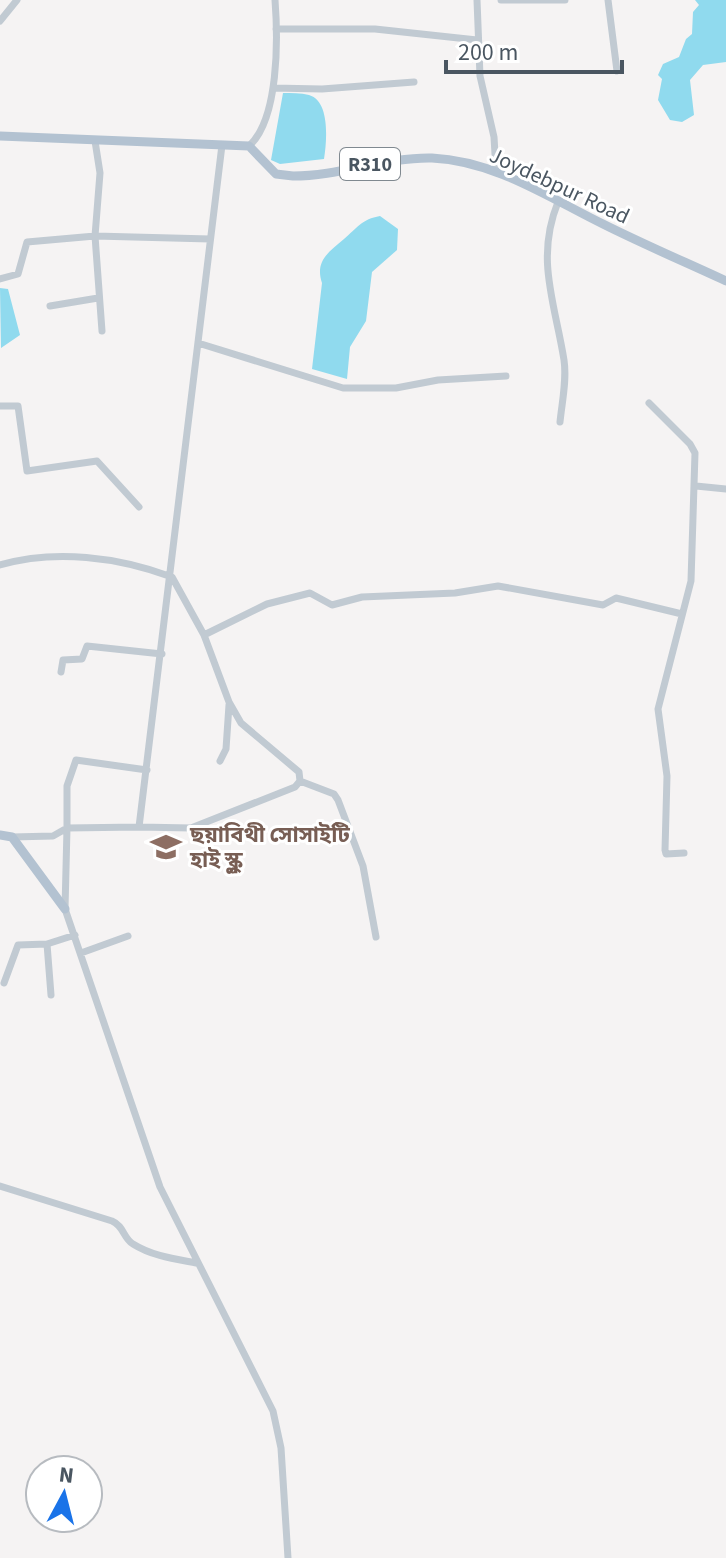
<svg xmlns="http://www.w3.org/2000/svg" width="726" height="1558" font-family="'Source Sans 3','Noto Sans Bengali',sans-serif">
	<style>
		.water { fill: #90daee }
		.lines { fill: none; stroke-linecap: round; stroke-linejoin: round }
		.minor { stroke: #c1cad2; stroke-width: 7 }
		.major { stroke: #b3c2d1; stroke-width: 9 }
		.labels { text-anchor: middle; stroke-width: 6; stroke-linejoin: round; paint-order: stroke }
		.shield { fill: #fff; stroke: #808990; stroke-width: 2 }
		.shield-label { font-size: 20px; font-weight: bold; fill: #4a5661 }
		.street-label { font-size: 22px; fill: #4a5661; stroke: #fff }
		.education-label { font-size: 22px; font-weight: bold; fill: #785e54; stroke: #fff; text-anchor: start }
	</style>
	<rect width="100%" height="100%" fill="#f5f3f3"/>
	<path class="water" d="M 695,0 L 726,0 L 726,62 L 703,65 L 690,80 L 694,115 L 682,122 L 670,120 L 658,100 L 662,79 L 658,75 L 663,64 L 679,57 L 686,39 L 692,34 L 693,12 L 699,5 Z
		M 283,93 C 291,93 301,93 309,95 C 330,101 327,140 324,159 L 280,164 L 271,160 Z
		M 380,216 L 398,229 L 397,250 L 372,272 L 366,321 L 350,347 L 347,379 L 312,369 L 322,283 C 315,262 327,253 344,239 C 357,228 362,219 380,216 Z
		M 0,288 L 8,289 L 20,335 L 1,348 Z"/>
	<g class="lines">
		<path class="minor" d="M 477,0 L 480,76 L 494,137 L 496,171
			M 501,0 L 565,0
			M 608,0 L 617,71
			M 0,21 L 17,0
			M 276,29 L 375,29 L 477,40
			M 273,88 L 322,89 L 414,82
			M 95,141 L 100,173 L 95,236 L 102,331
			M 222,145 L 139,827 L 67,828 L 65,909 L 160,1187 L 273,1411 L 281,1448 L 288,1558
			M 249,146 C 279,119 278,39 275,0
			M 558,202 C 535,259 555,303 564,360 C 567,380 562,402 560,422
			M 0,279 L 18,274 L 27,242 L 95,236 L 210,239
			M 50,306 L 98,298
			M 198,343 L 343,388 L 396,388 L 438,380 L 506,376
			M 649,403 L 690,444 L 695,453 L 691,581 L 658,709 L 667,776 L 665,850 L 666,854 L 684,853
			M 0,406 L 18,406 L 27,471 L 97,461 L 139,507
			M 696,486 L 726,489
			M 0,565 C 55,549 118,557 172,577 L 204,635 L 229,702 L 241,723 L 299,772 L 300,781 L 295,787 L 191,828 L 139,827
			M 204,635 L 267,604 L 310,593 L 332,605 L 362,597 L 455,593 L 498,586 L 603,605 L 616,598 L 682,614
			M 61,672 L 63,660 L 82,659 L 87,646 L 162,654
			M 220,761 L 226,749 L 229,705
			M 300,781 L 334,794 L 338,800 L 363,866 L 376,937
			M 12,837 L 53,836 L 67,828 L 67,786 L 76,760 L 147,770
			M 47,944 L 51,995
			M 81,953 L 128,936
			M 4,983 L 18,945 L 47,944 L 75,935
			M 0,1186 L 112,1221 C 124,1226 123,1238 133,1244 C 152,1256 175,1259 196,1263"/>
		<path class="major" d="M 0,136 L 249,146 L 276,174 L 293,176 C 340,176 385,157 432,158 C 495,161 548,197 603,224 C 643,244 685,262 726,281
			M 0,835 L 12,837 L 65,909"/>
	</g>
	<defs>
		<symbol id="school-bare" viewBox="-9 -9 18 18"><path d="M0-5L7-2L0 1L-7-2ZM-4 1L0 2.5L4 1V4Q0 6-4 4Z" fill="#8d6e63" stroke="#fff" stroke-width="2.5" paint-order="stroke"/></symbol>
	</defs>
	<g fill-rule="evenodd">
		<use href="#school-bare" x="144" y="825" width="44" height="44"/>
	</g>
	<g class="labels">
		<rect class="shield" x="340" y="148" width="60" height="32" rx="6"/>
		<g class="shield-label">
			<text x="370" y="171">R310</text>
		</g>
		<g class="street-label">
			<text transform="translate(560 185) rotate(25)" y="8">Joydebpur Road</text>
		</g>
		<g class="education-label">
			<text x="190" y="842">ছয়াবিথী সোসাইটি<tspan x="190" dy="25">হাই স্কুল</tspan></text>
		</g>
	</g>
	<g transform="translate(64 1494) rotate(7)"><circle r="38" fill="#ffffff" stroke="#b7bbc0" stroke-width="2"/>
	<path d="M0-6L14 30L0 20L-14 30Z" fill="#1a73e8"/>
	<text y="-12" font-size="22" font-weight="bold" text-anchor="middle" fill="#4a5661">N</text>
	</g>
	<path d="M446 60v12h176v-12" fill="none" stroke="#4a5661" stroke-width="4"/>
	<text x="458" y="60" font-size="24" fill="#4a5661" stroke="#ffffff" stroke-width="6" paint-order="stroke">200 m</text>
</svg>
